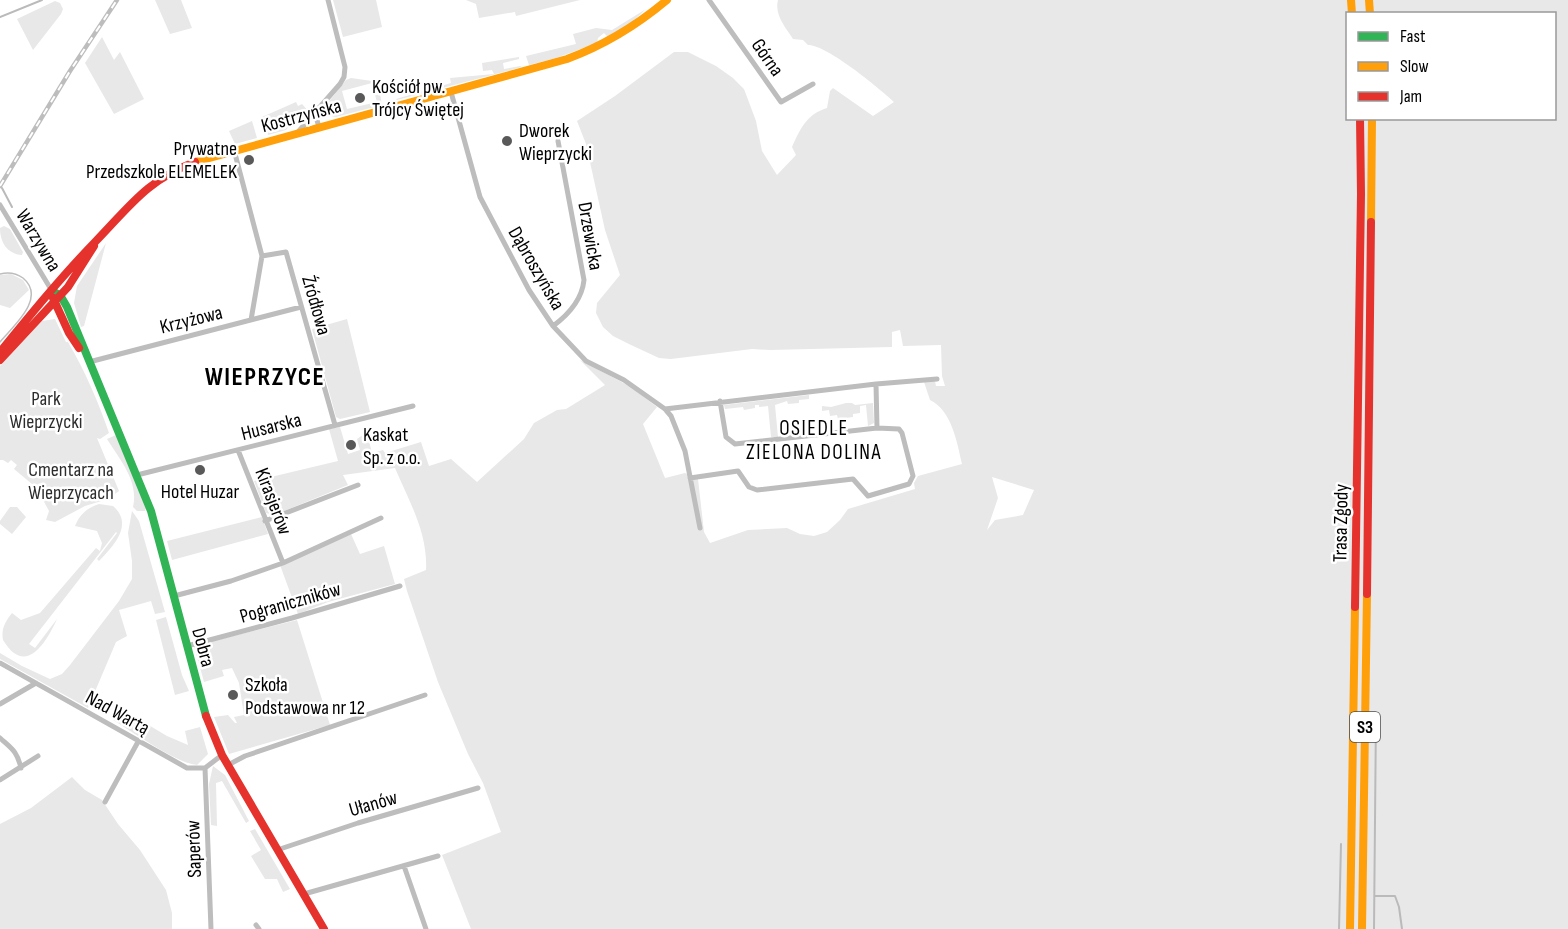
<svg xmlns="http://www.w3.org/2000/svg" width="1568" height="929" font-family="'Sofia Sans Condensed',sans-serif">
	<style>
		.green { fill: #e8e8e8; fill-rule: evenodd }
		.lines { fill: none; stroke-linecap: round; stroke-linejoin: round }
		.stream { stroke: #bababa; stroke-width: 2 }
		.street { stroke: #bdbdbd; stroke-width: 5 }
		.fast { stroke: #30b455; stroke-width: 8 }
		.slow { stroke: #ff9f0a; stroke-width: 8 }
		.jam { stroke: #e5322d; stroke-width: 8 }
		.tram { stroke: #bdbdbd; stroke-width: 1.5 }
		.rail-casing { stroke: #bdbdbd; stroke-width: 4.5 }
		.rail { stroke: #fff; stroke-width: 2; stroke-dasharray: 7; stroke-linecap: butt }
		.poi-dot { fill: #595959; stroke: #fff; stroke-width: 2 }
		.labels { text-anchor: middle; stroke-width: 5; stroke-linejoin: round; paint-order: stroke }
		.shield { fill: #fff; stroke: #4c4c4c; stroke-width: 1.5 }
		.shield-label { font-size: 18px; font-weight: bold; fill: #000 }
		.street-label { font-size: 20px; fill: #000; stroke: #fff }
		.poi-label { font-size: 20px; fill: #000; stroke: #fff; text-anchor: start }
		.park-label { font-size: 20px; fill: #2c2c2c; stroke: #fff }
		.neighbourhood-label { font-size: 21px; letter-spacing: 1.5px; fill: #000; stroke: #fff }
		.district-label { font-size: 26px; font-weight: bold; letter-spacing: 1.5px; fill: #000; stroke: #fff }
	</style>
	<rect width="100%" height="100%" fill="#fff"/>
	<path class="green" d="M 155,0 L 181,0 L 192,28 L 170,34 Z
		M 333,0 L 376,0 L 382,27 L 343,37 Z
		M 466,0 L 580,0 L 516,16 L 515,12 L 479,18 L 476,4 Z
		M 778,0 L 1568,0 L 1568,929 L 471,929 L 442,855 L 501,832 L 483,783 L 468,754 L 438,682 L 407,591 L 404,579 L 426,570 C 428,533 409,501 395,468 L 343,475 L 348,485 L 274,515 L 266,513 L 254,481 L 338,461 L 329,429 L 340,427 L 348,454 L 360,450 L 357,439 L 364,434 L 368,427 L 369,432 L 367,433 L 372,453 L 383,450 L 385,453 L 421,442 L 429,466 L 451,459 L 477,482 L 524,439 L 534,423 L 557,410 L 566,409 L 605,385 L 580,360 L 631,387 L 657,407 L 643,424 L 665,478 L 685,473 L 698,479 L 704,532 L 710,543 L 748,530 L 787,528 L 800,534 L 814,536 L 827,532 L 840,520 L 848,509 L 915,489 L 914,483 L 918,476 L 962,464 C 957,442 952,411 930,400 L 924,382 L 935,381 L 936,386 L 945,386 L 942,376 L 941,345 L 903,346 L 900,330 L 892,332 L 892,347 L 770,350 L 752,349 L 671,359 L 659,358 L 631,345 L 613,336 L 603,327 L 596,313 L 597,303 L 620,275 L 605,230 L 586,144 L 577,121 L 615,96 L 674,52 L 688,52 L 716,66 L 733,78 L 744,89 L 756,121 L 762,151 L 777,175 L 796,155 L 792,147 C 800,129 807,114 827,108 L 830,91 L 833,88 L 873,116 L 894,102 C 879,88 827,45 808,45 L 803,40 L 793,39 C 786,28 774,15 778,0 ZM 1348,14 L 1554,14 L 1554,118 L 1348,118 ZM 992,477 L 1034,490 L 1023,515 L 995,520 L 987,530 L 998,498 Z
		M 55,1 L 60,3 L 63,9 L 61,14 L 33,50 L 17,19 Z
		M 646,9 L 631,23 L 608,37 L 604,33 L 598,38 L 597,43 L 556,58 L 529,65 L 526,56 L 576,44 L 573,34 L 596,28 L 612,30 Z
		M 102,37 L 114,60 L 120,52 L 144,99 L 114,114 L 85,63 Z
		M 519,57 L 519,59 L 503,63 L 504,69 L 520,66 L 522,67 L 397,100 L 396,99 L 451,83 L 450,78 L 494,74 L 492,70 L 483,71 L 482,63 Z
		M 351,78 L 379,82 L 380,88 L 374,90 L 372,83 L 342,91 L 347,109 L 377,102 L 375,95 L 380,94 L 382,105 L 336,117 L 319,114 L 346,80 Z
		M 296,102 L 298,106 L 302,104 L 310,113 L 298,116 L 286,130 L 268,135 L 262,117 Z
		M 252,121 L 257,138 L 235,144 L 229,131 Z
		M 4,226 L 10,229 L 23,252 L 22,255 C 7,254 0,242 0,228 Z
		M 106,243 L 84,326 L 81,327 L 74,303 L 77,286 Z
		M 11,274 L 23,280 L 29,290 L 10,308 L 0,305 L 0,275 Z
		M 55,319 L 66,342 L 68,342 C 85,371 98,401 109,433 L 100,439 L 97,438 L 119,491 L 108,499 L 85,506 L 55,522 L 46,520 L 49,511 L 42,498 L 36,492 L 38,489 L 14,469 L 17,465 L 11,460 L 8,463 L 3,460 L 0,460 L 0,366 L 42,321 Z
		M 347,319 L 370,412 L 340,419 L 336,417 L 312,329 Z
		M 809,395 L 809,399 L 799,400 L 799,403 L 788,404 L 787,401 L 775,405 L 778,437 L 771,437 L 768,406 L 759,407 L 759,405 L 755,405 L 755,408 L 744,410 L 743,407 L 725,409 L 724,405 Z
		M 846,403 L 852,403 L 855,405 L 873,403 L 874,423 L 868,426 L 866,405 L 860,406 L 860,413 L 853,414 L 853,417 L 838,419 L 837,415 L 830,416 L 829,410 L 822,411 L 822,406 L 831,407 Z
		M 116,435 L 146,508 L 145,511 L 137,511 L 133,507 C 139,481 120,460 107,439 Z
		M 99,504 L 113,506 C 134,524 114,546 99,561 L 97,559 L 117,533 L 116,532 L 29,644 L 35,648 L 57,619 C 47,641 26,678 3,640 C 1,629 5,622 12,613 L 21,620 L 40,613 L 96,548 L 100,551 L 102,543 L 97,531 L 75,526 C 80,514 87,508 99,504 Z
		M 10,507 L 17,507 L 26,517 L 12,534 L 0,524 L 0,521 Z
		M 132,511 L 139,521 L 165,612 L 155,614 L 151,601 L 119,610 L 127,636 L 116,642 L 88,708 L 0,659 L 0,653 L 22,666 L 50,679 L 62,674 L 70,665 L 119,601 L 132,579 L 132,561 L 128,533 Z
		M 262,517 L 268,534 L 172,560 L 167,541 Z
		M 351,534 L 360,554 L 384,546 L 395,584 L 328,602 L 298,614 L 280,565 Z
		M 166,617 L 182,675 L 189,691 L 175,695 L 156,620 Z
		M 297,620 L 330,725 L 229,754 L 214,717 L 228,715 L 235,723 L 237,723 L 234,717 L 244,715 L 239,683 L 232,668 L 222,670 L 224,676 L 204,682 L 194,646 Z
		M 120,708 L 167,736 L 188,745 L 185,731 L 200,727 L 208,754 L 197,765 C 176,763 133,732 113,720 Z
		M 213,766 L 225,775 L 249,821 L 246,823 L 222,781 L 216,783 L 217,826 L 211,825 L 209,784 Z
		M 72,777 L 85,790 L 102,800 L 118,824 L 140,850 L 166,890 L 172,913 L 172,929 L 0,929 L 0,824 L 31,808 Z
		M 255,829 L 290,889 L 283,892 L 277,879 L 265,879 L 251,856 L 261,850 L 250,831 Z"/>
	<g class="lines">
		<path class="stream" d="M 0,17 L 42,0
			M 2,188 L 12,207
			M 1375,896 L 1395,896 L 1399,907 L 1402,929
			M 1339,929 L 1341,844
			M 1374,929 L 1376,714"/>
		<path class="street" d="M 709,0 L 781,102 L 813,84
			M 451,92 L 480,197 L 529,290 L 553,326 L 586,361 L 624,380 L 665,409 L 671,416 L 685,451 L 700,528
			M 318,108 L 316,117 L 319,127
			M 298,132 L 340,84 L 344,77 L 345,67 L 328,0
			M 234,150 L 262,256 L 251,320
			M 0,205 L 52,291
			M 262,256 L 286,252 L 335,425
			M 553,326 C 568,315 582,299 584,280 L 558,141
			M 89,362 L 301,307
			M 876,384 L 877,428
			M 665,409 L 876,384 L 937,379
			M 238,450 L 283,563
			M 137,475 L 413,406
			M 690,478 L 738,471 L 749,487 L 757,490 L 853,479 L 868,496 L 909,484 L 913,476 L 902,433 L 899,429 L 877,428 L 735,444 L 726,437 L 720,401
			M 265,521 L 358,485
			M 174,596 L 231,581 L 283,563 L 381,518
			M 187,646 L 292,618 L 400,586
			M 0,663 L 187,768 L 205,768 L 222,755
			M 0,704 L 36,683
			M 0,738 C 12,749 17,751 21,768
			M 228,765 L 245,756 L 425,695
			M 205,768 L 211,929
			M 0,780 L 38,756
			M 105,802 L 139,740
			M 277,850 L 358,823 L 478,788
			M 404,866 L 426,929
			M 304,894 L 438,856
			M 256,925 L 259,929"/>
		<path class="fast" d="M 52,291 L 60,295 L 67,307 L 151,511 L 206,716"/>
		<path class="slow" d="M 1351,0 L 1352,14
			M 1369,0 L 1370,14
			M 195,162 L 567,59 C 605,45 636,26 667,0
			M 1371,222 L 1372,118
			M 1350,929 L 1355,607
			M 1362,929 L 1367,594"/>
		<path class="jam" d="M 53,298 L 69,333 L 79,348
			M 0,352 C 31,314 62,276 96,241 C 130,206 147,180 195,162
			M 0,360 L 68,287 L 94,246
			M 1367,594 L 1371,222
			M 1355,607 L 1361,194 L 1360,118
			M 206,716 L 222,755 L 324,929"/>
		<path class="tram" d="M 0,274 C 8,272 16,273 23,278 C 47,298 13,326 0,342"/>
		<defs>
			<path id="rail" d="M 0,186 L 70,71 L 117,0"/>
		</defs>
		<use href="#rail" class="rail-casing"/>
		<use href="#rail" class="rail"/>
	</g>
	<g class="poi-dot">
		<circle cx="360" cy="98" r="6"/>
		<circle cx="507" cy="141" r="6"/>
		<circle cx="249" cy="160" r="6"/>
		<circle cx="351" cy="445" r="6"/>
		<circle cx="200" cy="470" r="6"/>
		<circle cx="233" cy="695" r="6"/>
	</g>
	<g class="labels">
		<rect class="shield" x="1350" y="712" width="30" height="30" rx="4.5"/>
		<g class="shield-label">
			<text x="1365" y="733">S3</text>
		</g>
		<g class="street-label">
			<text transform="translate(768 57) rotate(55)" y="7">Górna</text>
			<text transform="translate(301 115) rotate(-15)" y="7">Kostrzyńska</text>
			<text transform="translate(591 236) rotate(80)" y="7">Drzewicka</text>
			<text transform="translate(39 240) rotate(59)" y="7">Warzywna</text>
			<text transform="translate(537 268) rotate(60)" y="7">Dąbroszyńska</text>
			<text transform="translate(317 305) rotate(74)" y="7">Źródłowa</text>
			<text transform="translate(191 319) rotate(-14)" y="7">Krzyżowa</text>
			<text transform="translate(271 426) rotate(-14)" y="7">Husarska</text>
			<text transform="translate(274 501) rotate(69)" y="7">Kirasjerów</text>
			<text transform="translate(1340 523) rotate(-89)" y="7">Trasa Zgody</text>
			<text transform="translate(290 602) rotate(-16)" y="7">Pograniczników</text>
			<text transform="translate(204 647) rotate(75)" y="7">Dobra</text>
			<text transform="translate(118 712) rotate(29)" y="7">Nad Wartą</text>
			<text transform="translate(373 803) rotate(-16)" y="7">Ułanów</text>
			<text transform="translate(193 849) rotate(-92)" y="7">Saperów</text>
		</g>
		<g class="poi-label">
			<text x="372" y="93">Kościół pw.<tspan x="372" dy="23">Trójcy Świętej</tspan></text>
			<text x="519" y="137">Dworek<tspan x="519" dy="23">Wieprzycki</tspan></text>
			<text x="237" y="155" text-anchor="end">Prywatne<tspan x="237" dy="23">Przedszkole ELEMELEK</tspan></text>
			<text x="363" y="441">Kaskat<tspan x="363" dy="23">Sp. z o.o.</tspan></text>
			<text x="200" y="498" text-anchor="middle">Hotel Huzar</text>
			<text x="245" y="691">Szkoła<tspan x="245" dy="23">Podstawowa nr 12</tspan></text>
		</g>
		<g class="park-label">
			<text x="46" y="405">Park<tspan x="46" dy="23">Wieprzycki</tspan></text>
			<text x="71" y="476">Cmentarz na<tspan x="71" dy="23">Wieprzycach</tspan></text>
		</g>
		<g class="neighbourhood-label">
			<text x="814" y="435">OSIEDLE<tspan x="814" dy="24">ZIELONA DOLINA</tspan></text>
		</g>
		<g class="district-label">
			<text x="265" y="385">WIEPRZYCE</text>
		</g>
	</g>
	<rect x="1346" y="12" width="210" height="108" fill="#ffffff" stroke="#999999" stroke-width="1.5"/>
	<rect x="1358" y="32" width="30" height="9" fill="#30b455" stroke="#999999" stroke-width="1.5"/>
	<text x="1400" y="42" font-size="18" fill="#000000">Fast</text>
	<rect x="1358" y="62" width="30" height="9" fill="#ff9f0a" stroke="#999999" stroke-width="1.5"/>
	<text x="1400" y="72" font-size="18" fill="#000000">Slow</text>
	<rect x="1358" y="92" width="30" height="9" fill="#e5322d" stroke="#999999" stroke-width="1.5"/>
	<text x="1400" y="102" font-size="18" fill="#000000">Jam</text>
</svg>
